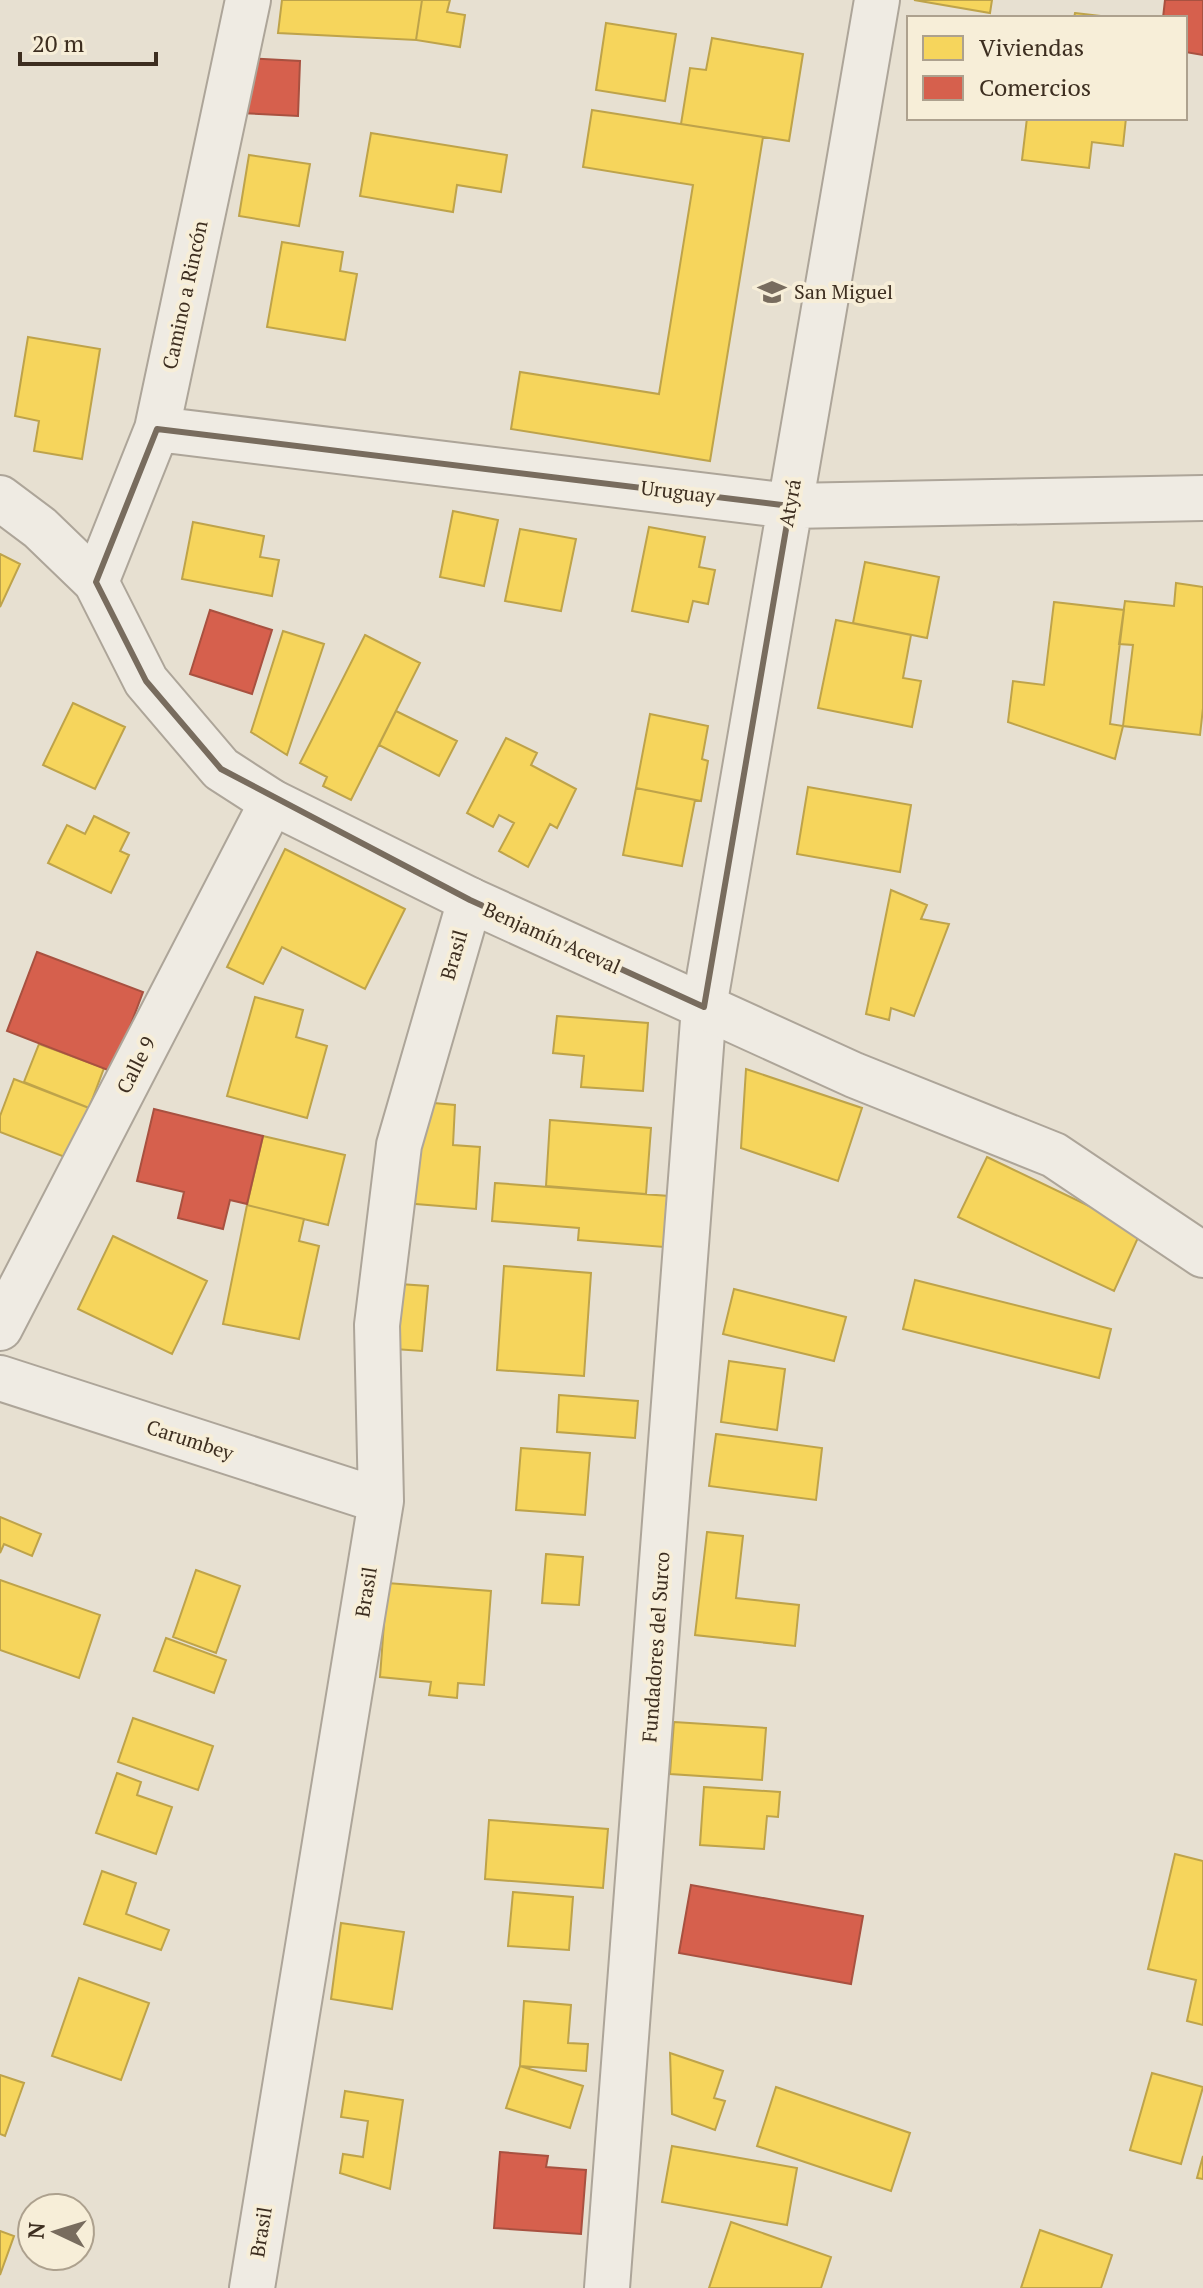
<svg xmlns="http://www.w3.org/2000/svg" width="1203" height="2288" font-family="'PT Serif',serif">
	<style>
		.homes { fill: #f6d55c; stroke: #bea34a; stroke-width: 2 }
		.shops { fill: #d6604d; stroke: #a85140; stroke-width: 2 }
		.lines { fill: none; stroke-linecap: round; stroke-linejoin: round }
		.minor-casing { stroke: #ada599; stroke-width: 48 }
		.tertiary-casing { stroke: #ada599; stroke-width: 48 }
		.minor { stroke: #efebe3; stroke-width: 44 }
		.tertiary { stroke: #efebe3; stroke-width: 44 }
		.marked { fill: none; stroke: #786c5e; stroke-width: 6; stroke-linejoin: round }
		.labels { text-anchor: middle; stroke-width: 8; stroke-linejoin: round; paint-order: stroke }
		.poi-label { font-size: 20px; fill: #3d2e20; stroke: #f7eed8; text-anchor: start }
		.street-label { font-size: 20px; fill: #3d2e20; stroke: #f7eed8 }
	</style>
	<rect width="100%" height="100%" fill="#e7e0d1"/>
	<path class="homes" d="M 282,0 L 422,0 L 416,40 L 278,33 Z
		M 422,0 L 450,0 L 447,12 L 465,15 L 460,47 L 416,40 Z
		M 914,0 L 992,0 L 990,13 Z
		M 1075,13 L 1118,18 L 1074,18 Z
		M 606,23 L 676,34 L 665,101 L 596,90 Z
		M 712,38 L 803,54 L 789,141 L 681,124 L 690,68 L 706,70 Z
		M 592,110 L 763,137 L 710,461 L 511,429 L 520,372 L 659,394 L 693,185 L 583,167 Z
		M 1027,118 L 1126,118 L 1123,146 L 1092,142 L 1089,168 L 1022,160 Z
		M 371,133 L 507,155 L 501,192 L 457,185 L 453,212 L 360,196 Z
		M 249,155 L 310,164 L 299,226 L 239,216 Z
		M 282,242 L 343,252 L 340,271 L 357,274 L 345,340 L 267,327 Z
		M 28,337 L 100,349 L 82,459 L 34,451 L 39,421 L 15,416 Z
		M 453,511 L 498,520 L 484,586 L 440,577 Z
		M 193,522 L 264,536 L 260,557 L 279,560 L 272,596 L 182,579 Z
		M 649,527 L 705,537 L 699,567 L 715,570 L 708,604 L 693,601 L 688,622 L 632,611 Z
		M 520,529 L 576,539 L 561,611 L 505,601 Z
		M 0,554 L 20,564 L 0,607 Z
		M 865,562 L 939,577 L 927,638 L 853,623 Z
		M 1176,583 L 1203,587 L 1203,708 L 1200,735 L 1123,726 L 1133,645 L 1119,644 L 1125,601 L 1174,606 Z
		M 1054,602 L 1124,610 L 1110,724 L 1123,726 L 1115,759 L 1008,722 L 1013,681 L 1044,685 Z
		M 836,620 L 911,635 L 903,678 L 921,681 L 912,727 L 818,708 Z
		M 283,631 L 324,644 L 287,755 L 251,732 Z
		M 365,635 L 420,663 L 351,800 L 323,786 L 327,777 L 300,763 Z
		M 73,703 L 125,727 L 95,789 L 43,765 Z
		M 396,711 L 457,741 L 439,776 L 379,745 Z
		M 650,714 L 708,726 L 702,759 L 708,761 L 701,801 L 636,788 Z
		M 506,738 L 537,753 L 531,765 L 576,789 L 557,828 L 550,824 L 528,867 L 499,851 L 514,823 L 499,815 L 493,827 L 467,813 Z
		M 808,787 L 911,805 L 900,872 L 797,854 Z
		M 636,788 L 695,800 L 682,866 L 623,855 Z
		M 94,816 L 129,833 L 120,851 L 129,855 L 111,893 L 48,863 L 67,825 L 85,834 Z
		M 285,849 L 405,909 L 365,989 L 282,947 L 263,984 L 227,967 Z
		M 891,890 L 927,905 L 921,919 L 949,924 L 914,1016 L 891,1008 L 889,1020 L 866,1014 Z
		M 255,997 L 303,1010 L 296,1037 L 327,1046 L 307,1118 L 227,1096 Z
		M 557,1016 L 648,1023 L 643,1091 L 581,1087 L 584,1056 L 553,1053 Z
		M 39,1044 L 104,1068 L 89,1108 L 24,1082 Z
		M 746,1069 L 862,1108 L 838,1181 L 741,1148 Z
		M 14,1079 L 89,1108 L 70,1159 L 0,1132 L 0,1116 Z
		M 412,1101 L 455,1105 L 453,1145 L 480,1147 L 476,1209 L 404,1203 Z
		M 550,1120 L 651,1128 L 646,1194 L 546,1186 Z
		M 263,1136 L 345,1155 L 328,1225 L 247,1205 Z
		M 987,1157 L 1141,1231 L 1114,1291 L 958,1217 Z
		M 495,1183 L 669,1196 L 664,1247 L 578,1240 L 579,1228 L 492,1221 Z
		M 247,1205 L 304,1219 L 299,1241 L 319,1246 L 299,1339 L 223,1324 Z
		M 113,1236 L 207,1281 L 172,1354 L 78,1309 Z
		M 504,1266 L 591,1273 L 584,1376 L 497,1370 Z
		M 915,1280 L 1111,1329 L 1099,1378 L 903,1329 Z
		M 385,1283 L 428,1286 L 422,1351 L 381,1348 Z
		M 734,1289 L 846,1317 L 834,1361 L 723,1334 Z
		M 729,1361 L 785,1369 L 777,1430 L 721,1422 Z
		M 559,1395 L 638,1401 L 635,1438 L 557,1432 Z
		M 716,1434 L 822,1448 L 816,1500 L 709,1486 Z
		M 521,1448 L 590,1453 L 585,1515 L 516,1510 Z
		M 0,1517 L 41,1534 L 32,1556 L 4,1544 L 0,1553 Z
		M 707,1532 L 743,1536 L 736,1598 L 799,1605 L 795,1646 L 695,1635 Z
		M 546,1554 L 583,1557 L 579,1605 L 542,1603 Z
		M 196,1570 L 240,1586 L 216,1653 L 173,1637 Z
		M 0,1580 L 100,1615 L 79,1678 L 0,1650 Z
		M 387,1583 L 491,1591 L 484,1685 L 458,1683 L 457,1698 L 429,1695 L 431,1682 L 380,1677 Z
		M 166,1638 L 226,1660 L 214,1693 L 154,1671 Z
		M 133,1718 L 213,1746 L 198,1790 L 118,1762 Z
		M 674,1722 L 766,1728 L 762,1780 L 670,1774 Z
		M 117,1773 L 141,1782 L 137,1795 L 172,1807 L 156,1854 L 96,1833 Z
		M 704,1787 L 780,1792 L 778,1817 L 767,1816 L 764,1849 L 700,1845 Z
		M 489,1820 L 608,1829 L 603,1888 L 485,1879 Z
		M 1175,1854 L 1203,1861 L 1203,2025 L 1187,2021 L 1196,1980 L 1148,1969 Z
		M 102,1871 L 136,1883 L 126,1914 L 169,1930 L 161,1950 L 84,1924 Z
		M 513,1892 L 573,1897 L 569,1950 L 508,1946 Z
		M 341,1923 L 404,1932 L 392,2009 L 331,1999 Z
		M 79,1978 L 149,2003 L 121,2080 L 52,2056 Z
		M 524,2001 L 571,2005 L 568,2043 L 588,2044 L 586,2071 L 520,2066 Z
		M 670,2053 L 723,2071 L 714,2098 L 725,2101 L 715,2130 L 672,2114 Z
		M 520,2066 L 583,2086 L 570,2128 L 506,2108 Z
		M 1152,2073 L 1203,2087 L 1181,2164 L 1130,2150 Z
		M 0,2075 L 24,2083 L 5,2136 L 0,2134 Z
		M 776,2087 L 910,2133 L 891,2191 L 757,2146 Z
		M 345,2091 L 403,2100 L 390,2189 L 340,2173 L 343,2154 L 363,2157 L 368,2121 L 341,2117 Z
		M 672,2146 L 797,2168 L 787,2225 L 662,2202 Z
		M 1203,2156 L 1203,2179 L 1197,2178 Z
		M 731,2222 L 831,2257 L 821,2288 L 709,2288 Z
		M 1040,2230 L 1112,2255 L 1101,2288 L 1021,2288 Z
		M 0,2231 L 14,2236 L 0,2275 Z"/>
	<path class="shops" d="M 1165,0 L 1203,0 L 1203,55 L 1185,52 L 1185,18 L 1163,18 Z
		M 243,58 L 300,61 L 298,116 L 240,113 Z
		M 210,610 L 272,630 L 252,694 L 190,674 Z
		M 37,952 L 143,992 L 113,1072 L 7,1031 Z
		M 154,1109 L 263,1136 L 247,1204 L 230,1200 L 223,1229 L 178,1218 L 184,1192 L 137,1181 Z
		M 691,1885 L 863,1916 L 851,1984 L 679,1953 Z
		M 500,2152 L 548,2156 L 546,2167 L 586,2170 L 581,2234 L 494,2228 Z"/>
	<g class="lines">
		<defs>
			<path id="minor" d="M 157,429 L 790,506 L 1203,498
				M 96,582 L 157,429 L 248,0
				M 0,1328 L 272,802
				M 0,1378 L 381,1501
				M 252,2288 L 381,1501 L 377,1325 L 399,1145 L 470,900
				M 607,2288 L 704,1007 L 877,0"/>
			<path id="tertiary" d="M 0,498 L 40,528 L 96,582 L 146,681 L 221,769 L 272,802 L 470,900 L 854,1075 L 1054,1155 L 1203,1255"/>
		</defs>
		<use href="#minor" class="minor-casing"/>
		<use href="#tertiary" class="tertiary-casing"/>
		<use href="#minor" class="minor"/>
		<use href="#tertiary" class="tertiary"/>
	</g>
	<path class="marked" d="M 157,429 L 790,506 L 704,1007 L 470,900 L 221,769 L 146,681 L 96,582 Z"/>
	<defs>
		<symbol id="school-bare" viewBox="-9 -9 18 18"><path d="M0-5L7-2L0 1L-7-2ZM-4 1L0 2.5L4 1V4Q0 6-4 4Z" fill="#786c5e" stroke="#f7eed8" stroke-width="2.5" paint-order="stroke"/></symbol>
	</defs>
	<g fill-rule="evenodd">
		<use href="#school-bare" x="752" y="272" width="40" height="40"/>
	</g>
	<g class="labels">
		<g class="poi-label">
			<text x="794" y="299">San Miguel</text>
		</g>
		<g class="street-label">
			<text transform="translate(185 295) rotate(-78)" y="7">Camino a Rincón</text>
			<text transform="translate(678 492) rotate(7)" y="7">Uruguay</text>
			<text transform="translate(790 503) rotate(-80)" y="7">Atyrá</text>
			<text transform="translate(552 938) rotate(24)" y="7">Benjamín Aceval</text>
			<text transform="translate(454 955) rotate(-74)" y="7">Brasil</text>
			<text transform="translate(136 1065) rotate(-63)" y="7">Calle 9</text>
			<text transform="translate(190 1440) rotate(18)" y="7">Carumbey</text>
			<text transform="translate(366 1592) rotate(-81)" y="7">Brasil</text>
			<text transform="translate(656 1647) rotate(-86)" y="7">Fundadores del Surco</text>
			<text transform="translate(261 2232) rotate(-81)" y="7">Brasil</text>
		</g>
	</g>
	<rect x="907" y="16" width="280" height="104" fill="#f7eed8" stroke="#ada18e" stroke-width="2"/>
	<rect x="923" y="36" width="40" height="24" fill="#f6d55c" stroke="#ada18e" stroke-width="2"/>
	<text x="979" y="56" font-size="24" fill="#3d2e20">Viviendas</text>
	<rect x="923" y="76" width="40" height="24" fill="#d6604d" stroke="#ada18e" stroke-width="2"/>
	<text x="979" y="96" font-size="24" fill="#3d2e20">Comercios</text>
	<g transform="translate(56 2232) rotate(274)"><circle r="38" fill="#f7eed8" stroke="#ada18e" stroke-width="2"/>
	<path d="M0-6L14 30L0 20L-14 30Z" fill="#786c5e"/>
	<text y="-12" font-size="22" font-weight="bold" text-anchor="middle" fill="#3d2e20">N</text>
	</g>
	<path d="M20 52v12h136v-12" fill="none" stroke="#3d2e20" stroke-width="4"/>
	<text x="32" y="52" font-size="24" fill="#3d2e20" stroke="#f7eed8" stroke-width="6" paint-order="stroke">20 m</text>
</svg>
